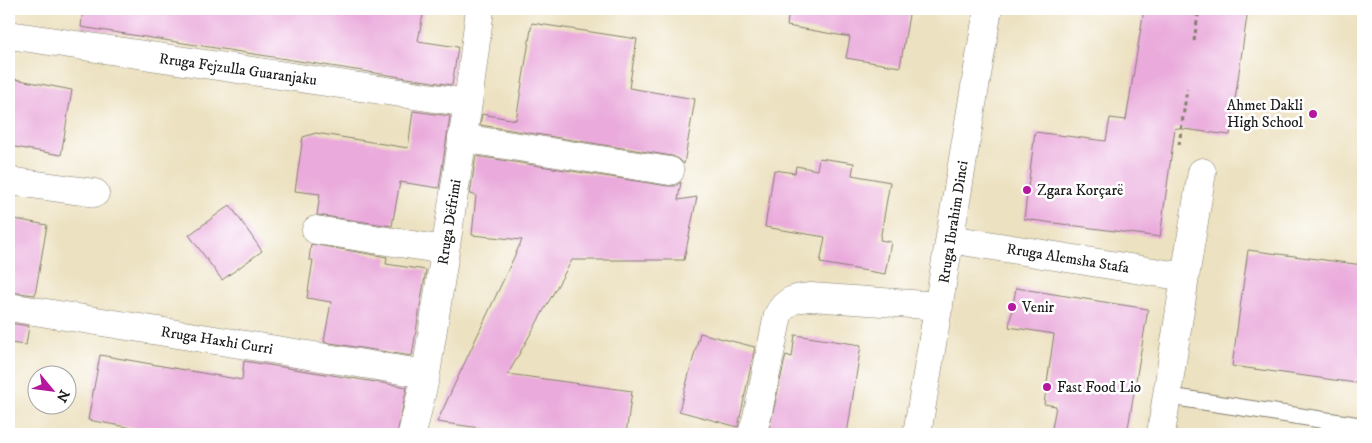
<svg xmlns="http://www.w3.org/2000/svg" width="1372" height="443" font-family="'IM FELL DW Pica',serif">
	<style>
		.building { fill: #eaabdc }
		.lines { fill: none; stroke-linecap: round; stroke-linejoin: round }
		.service-casing { stroke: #847e6e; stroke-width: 18 }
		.minor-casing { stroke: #847e6e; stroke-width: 29 }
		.path { stroke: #847e6e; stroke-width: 3; stroke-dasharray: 4 4; stroke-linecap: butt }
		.service { stroke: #fff; stroke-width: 16 }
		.minor { stroke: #fff; stroke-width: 28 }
		.poi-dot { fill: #b5179e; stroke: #fff; stroke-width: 2 }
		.labels { text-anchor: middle; stroke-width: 5; stroke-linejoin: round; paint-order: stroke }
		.street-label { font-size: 15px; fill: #1c1c1c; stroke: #fff }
		.poi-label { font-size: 15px; fill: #1c1c1c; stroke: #fff; text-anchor: start }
	</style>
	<rect width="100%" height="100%" fill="#fff"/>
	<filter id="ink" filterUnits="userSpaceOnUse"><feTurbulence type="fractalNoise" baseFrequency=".02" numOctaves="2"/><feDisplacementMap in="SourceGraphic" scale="10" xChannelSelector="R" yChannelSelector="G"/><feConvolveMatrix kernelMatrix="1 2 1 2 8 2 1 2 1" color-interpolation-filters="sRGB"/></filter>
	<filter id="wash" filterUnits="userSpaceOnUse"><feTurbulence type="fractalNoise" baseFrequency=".0096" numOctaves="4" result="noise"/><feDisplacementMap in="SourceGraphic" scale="20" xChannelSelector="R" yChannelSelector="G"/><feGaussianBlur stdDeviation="1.12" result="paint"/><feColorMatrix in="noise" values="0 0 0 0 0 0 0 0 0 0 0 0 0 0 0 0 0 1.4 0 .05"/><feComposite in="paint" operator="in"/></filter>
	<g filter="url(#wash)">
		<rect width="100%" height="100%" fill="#ece1c0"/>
		<g id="blocks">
			<path class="building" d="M 83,9 L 424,9 L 418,41 L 458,47 L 452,85 L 81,27 Z
				M 789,9 L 910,9 L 900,67 L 846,58 L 850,37 L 787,26 Z
				M 1144,9 L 1248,9 L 1230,135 L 1175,128 L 1160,237 L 1024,219 L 1035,132 L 1106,141 L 1110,118 L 1126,120 Z
				M 532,23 L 637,39 L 629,88 L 695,99 L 684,164 L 679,159 L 672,156 L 480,125 L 482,114 L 516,120 Z
				M 9,78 L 72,90 L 61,155 L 9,146 Z
				M 413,111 L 450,116 L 439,188 L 400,182 L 392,226 L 317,215 L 320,194 L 295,191 L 303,137 L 316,133 L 408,148 Z
				M 476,156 L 668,186 L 675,186 L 681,182 L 678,200 L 697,197 L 684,260 L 572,260 L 508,374 L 632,391 L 626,434 L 523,434 L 437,422 L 522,240 L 472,235 L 476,195 L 470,194 Z
				M 819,158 L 854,163 L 852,175 L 890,182 L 880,240 L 891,242 L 885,274 L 820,263 L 825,237 L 765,227 L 774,170 L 795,173 L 796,166 L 817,170 Z
				M 230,205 L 262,251 L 222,280 L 189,235 Z
				M 9,218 L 47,225 L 35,295 L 9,292 Z
				M 311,244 L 387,257 L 386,264 L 426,270 L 412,356 L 324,342 L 331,302 L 307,298 L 313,260 L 309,260 Z
				M 1248,250 L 1363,265 L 1363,337 L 1356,383 L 1232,366 Z
				M 1016,288 L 1148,309 L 1127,434 L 1051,434 L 1056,406 L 1044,404 L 1054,334 L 1009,327 Z
				M 9,323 L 29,326 L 26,345 L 9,343 Z
				M 700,333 L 755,347 L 738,427 L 679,411 Z
				M 795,335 L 861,345 L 847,434 L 768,434 L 786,355 L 792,357 Z
				M 100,355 L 242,380 L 244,361 L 407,387 L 397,434 L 166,434 L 88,420 Z"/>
		</g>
	</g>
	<g filter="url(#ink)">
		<use href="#blocks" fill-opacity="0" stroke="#847e6e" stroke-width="1"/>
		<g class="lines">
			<defs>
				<path id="service" d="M 1167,396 L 1363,426"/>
				<path id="minor" d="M 9,35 L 468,103
					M 462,138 L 670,171
					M 9,181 L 95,193
					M 316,230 L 445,250
					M 950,239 L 1185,277 L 1161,434
					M 1185,277 L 1202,172
					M 9,307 L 426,374
					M 412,434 L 426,374 L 468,103 L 480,9
					M 752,434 L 757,417 L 778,315 C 786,300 795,298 811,297 L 939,306
					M 917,434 L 988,9"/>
			</defs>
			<use href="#service" class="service-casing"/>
			<use href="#minor" class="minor-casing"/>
			<path class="path" d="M 1194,41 L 1199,9
				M 1179,145 L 1187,89"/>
			<use href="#service" class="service"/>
			<use href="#minor" class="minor"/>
		</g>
	</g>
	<g class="poi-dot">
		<circle cx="1313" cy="114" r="5"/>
		<circle cx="1027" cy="190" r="5"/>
		<circle cx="1012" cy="307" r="5"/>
		<circle cx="1047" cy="387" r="5"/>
	</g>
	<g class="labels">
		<g class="street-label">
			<text transform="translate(238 69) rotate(8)" y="5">Rruga Fejzulla Guaranjaku</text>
			<text transform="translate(449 222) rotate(-81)" y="5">Rruga Dëfrimi</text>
			<text transform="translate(953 222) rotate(-81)" y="5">Rruga Ibrahim Dinci</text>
			<text transform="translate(1068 258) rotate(9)" y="5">Rruga Alemsha Stafa</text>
			<text transform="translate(217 340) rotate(9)" y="5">Rruga Haxhi Curri</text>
		</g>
		<g class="poi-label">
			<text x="1303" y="110" text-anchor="end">Ahmet Dakli<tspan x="1303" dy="17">High School</tspan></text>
			<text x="1037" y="195">Zgara Korçarë</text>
			<text x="1022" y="312">Venir</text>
			<text x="1057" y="392">Fast Food Lio</text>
		</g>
	</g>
	<rect width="1372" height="443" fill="none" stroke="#fff" stroke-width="30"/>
	<g transform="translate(52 390) rotate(119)"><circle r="24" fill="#ffffff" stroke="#a4a4a4"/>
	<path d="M0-4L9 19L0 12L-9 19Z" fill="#b5179e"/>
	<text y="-8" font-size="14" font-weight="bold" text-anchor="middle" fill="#1c1c1c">N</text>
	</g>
</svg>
